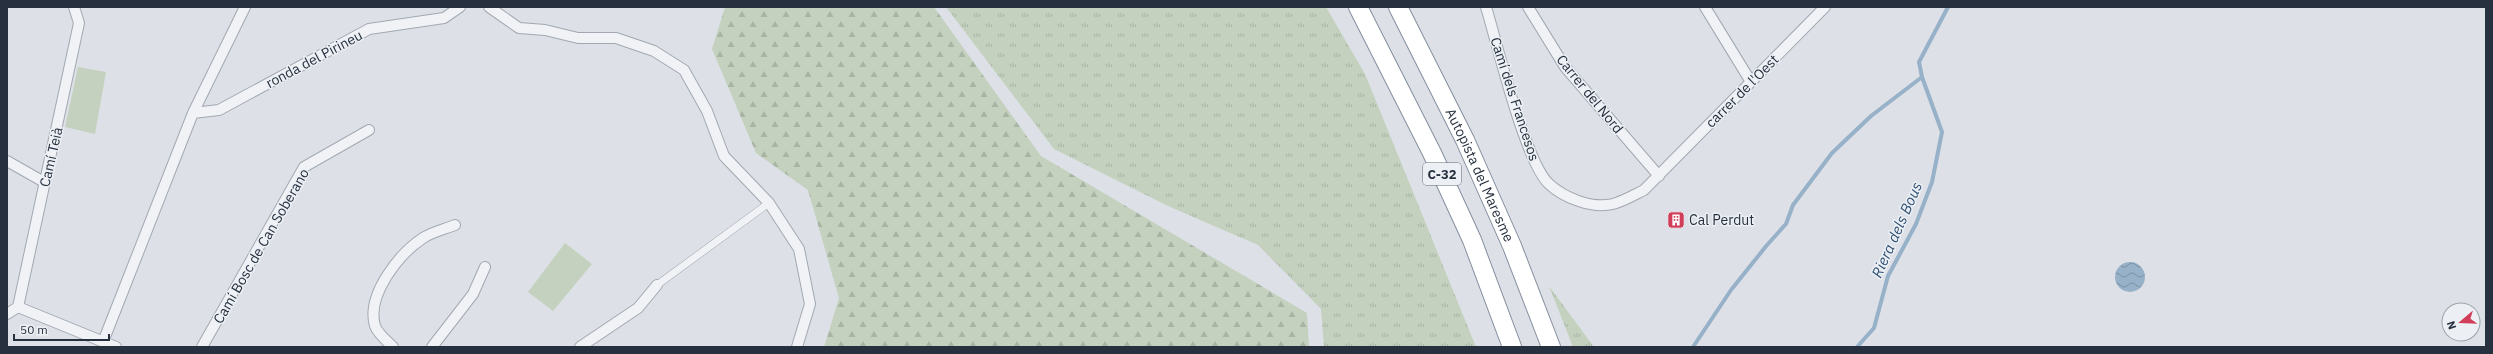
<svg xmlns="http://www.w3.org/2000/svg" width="2493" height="354" font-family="'IBM Plex Sans',sans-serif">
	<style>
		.grass { fill: url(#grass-tufts) }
		.forest { fill: url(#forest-firs) }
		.green { fill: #c4d1be }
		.water { fill: url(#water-waves) }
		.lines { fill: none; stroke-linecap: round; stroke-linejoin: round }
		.stream { stroke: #97b1c9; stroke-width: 4 }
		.pedestrian-casing { stroke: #a2a8b1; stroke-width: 8 }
		.minor-casing { stroke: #a2a8b1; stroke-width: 12 }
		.motorway-casing { stroke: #848f9e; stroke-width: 20 }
		.pedestrian { stroke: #f0f2f6; stroke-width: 7 }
		.minor { stroke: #f0f2f6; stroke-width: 10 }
		.motorway { stroke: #fff; stroke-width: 18 }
		.labels { text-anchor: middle; stroke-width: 3; stroke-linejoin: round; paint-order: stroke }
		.shield { fill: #ecf0f5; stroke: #616a75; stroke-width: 1 }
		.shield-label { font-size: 13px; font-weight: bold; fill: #26303e }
		.street-label { font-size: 14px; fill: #26303e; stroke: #ecf0f5 }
		.poi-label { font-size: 14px; fill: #26303e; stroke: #ecf0f5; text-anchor: start }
		.water-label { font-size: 15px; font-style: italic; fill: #305073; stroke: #ecf0f5 }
	</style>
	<defs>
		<pattern id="grass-tufts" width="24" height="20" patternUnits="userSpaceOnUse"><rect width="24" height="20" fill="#c4d1be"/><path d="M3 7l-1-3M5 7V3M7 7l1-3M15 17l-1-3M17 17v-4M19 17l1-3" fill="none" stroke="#a8b4a4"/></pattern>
		<pattern id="forest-firs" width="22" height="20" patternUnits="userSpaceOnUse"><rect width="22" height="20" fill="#c4d1be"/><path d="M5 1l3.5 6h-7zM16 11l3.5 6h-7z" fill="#a8b4a4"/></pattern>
		<pattern id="water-waves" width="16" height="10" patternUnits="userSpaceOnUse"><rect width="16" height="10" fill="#97b1c9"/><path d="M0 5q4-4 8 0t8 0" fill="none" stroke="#7b90a5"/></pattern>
	</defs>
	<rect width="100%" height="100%" fill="#dde1e7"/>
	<path class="grass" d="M 946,7 L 1326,7 L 1365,74 L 1476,347 L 1324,347 L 1321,309 L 1258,245 L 1168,206 L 1054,149 Z
		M 1549,286 L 1594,347 L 1573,347 Z"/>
	<path class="forest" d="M 725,7 L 934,7 L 1041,156 L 1307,313 L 1309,347 L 824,347 L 839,298 L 808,190 L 756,153 L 712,49 Z"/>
	<path class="green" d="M 78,67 L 106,72 L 95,134 L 65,127 Z
		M 565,243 L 592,264 L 553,311 L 528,292 Z"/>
	<path class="water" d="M2115 277a15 15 0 1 1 30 0a15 15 0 1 1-30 0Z"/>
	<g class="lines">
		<path class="stream" d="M 1693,347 L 1731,290 L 1767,245 L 1786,224 L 1793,205 L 1832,153 L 1871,116 L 1922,77
			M 1857,347 L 1874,328 L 1888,276 L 1916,224 L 1932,182 L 1942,132 L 1922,77 L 1919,62 L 1948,7"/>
		<defs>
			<path id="pedestrian" d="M 657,285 L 769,203"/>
			<path id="minor" d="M 489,7 L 519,28 L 545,30 L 578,38 L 616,38 L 654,51 L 684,70 L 707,111 L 724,156 L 769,203 L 799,249 L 810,304 L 797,347
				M 1486,7 C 1497,43 1525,162 1549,184 C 1564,198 1592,209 1613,204 C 1624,201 1634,195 1644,190 L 1825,7
				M 1528,7 L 1565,67 L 1659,176
				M 1705,7 L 1751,82
				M 193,113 L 219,110 L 369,29 L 444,18 L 460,7
				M 7,161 L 44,182
				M 18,307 L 79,23 L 74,7
				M 18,307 L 116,347
				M 7,314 L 18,307
				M 103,342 L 193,113 L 245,7
				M 202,347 L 304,167 L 369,130
				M 393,347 C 387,341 378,334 375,326 C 366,295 399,254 423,238 C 432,232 445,229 455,225
				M 432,347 L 473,294 L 485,267
				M 580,347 L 638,308 L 657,285"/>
			<g id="motorway">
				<path d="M 1358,7 L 1432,153 L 1472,240 L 1512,347"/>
				<path id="s1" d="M 1398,7 L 1465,140 L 1512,246 L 1551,347"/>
			</g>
		</defs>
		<use href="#pedestrian" class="pedestrian-casing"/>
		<use href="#minor" class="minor-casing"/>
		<use href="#motorway" class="motorway-casing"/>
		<use href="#pedestrian" class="pedestrian"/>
		<use href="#minor" class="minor"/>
		<use href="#motorway" class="motorway"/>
	</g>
	<defs>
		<symbol id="building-square" viewBox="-11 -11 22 22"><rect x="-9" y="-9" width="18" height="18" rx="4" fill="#d13e5a" stroke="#ecf0f5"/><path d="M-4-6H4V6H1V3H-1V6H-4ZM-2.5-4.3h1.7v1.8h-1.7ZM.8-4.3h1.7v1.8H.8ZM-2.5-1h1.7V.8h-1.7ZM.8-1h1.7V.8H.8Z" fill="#fff"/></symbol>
	</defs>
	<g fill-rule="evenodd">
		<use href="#building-square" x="1666" y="210" width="20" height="20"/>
	</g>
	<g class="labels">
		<rect class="shield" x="1423" y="163" width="38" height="22" rx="3"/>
		<g class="shield-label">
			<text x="1442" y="179">C-32</text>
		</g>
		<g class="street-label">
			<text transform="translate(314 59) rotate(-28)" y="5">ronda del Pirineu</text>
			<text transform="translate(1742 91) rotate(-45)" y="5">carrer de l'Oest</text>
			<text transform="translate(1590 94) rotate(51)" y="5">Carrer del Nord</text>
			<text transform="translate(1515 99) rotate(72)" y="5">Camí dels Francesos</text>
			<text transform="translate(51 157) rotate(-77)" y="5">Camí Teià</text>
			<text dy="5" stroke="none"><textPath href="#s1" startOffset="187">Autopista del Maresme</textPath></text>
			<text transform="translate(261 246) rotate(-60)" y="5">Camí Bosc de Can Soberano</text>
		</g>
		<g class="poi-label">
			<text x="1689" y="225">Cal Perdut</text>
		</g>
		<g class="water-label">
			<text transform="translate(1897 230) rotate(-66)" y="5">Riera dels Bous</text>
		</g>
	</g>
	<rect width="2493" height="354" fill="none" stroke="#26303e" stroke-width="16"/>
	<g transform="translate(2461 322) rotate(251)"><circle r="19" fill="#ecf0f5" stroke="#9da3ac"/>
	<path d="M0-3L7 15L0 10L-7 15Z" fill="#d13e5a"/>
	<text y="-6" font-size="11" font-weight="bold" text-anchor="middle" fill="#26303e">N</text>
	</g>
	<path d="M14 334v6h95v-6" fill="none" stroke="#26303e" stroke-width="2"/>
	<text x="20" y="334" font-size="12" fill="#26303e" stroke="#ecf0f5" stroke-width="3" paint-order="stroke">50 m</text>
</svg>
